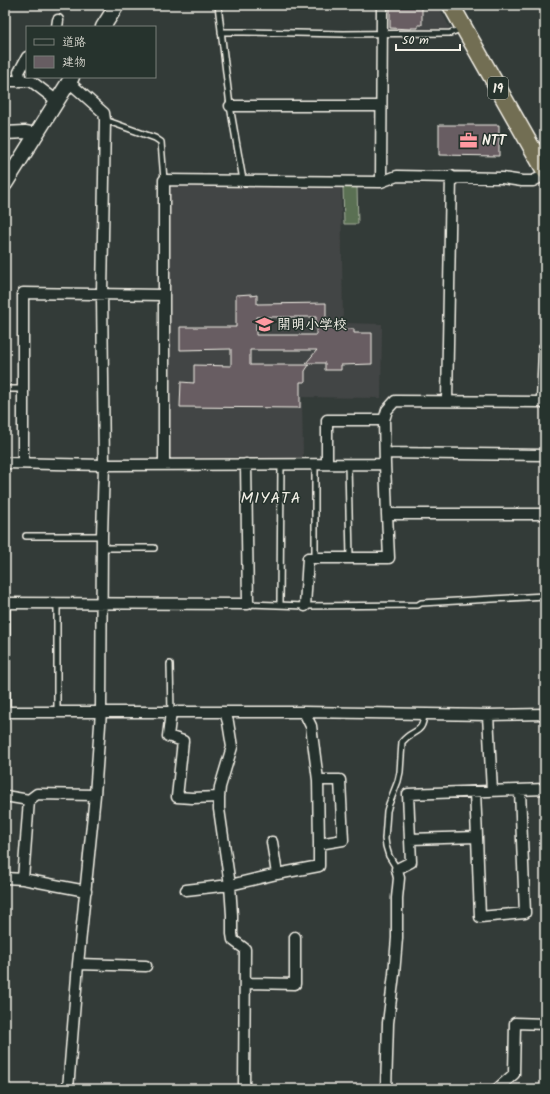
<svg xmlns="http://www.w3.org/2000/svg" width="550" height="1094" font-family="Kalam,'Klee One',sans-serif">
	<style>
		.built { fill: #434545 }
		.green { fill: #5a6f53; stroke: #a7b09e }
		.building { fill: #675d62; stroke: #f4f1e8; fill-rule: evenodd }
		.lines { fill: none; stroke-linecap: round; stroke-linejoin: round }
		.service-casing { stroke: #f4f1e8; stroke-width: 8 }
		.minor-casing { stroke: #f4f1e8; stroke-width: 13 }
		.tertiary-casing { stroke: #f4f1e8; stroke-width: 15 }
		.secondary-casing { stroke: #f4f1e8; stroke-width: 17 }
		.trunk-casing { stroke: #f4f1e8; stroke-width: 19 }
		.service { stroke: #26332d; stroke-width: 5 }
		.minor { stroke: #26332d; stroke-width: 10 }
		.tertiary { stroke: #26332d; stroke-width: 12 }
		.secondary { stroke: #26332d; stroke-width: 14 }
		.trunk { stroke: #726e52; stroke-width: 16 }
		.labels { text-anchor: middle; stroke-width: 3; stroke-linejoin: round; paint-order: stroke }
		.shield { fill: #26332d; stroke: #b6b8b0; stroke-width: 1 }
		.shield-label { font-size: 13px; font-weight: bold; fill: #f4f1e8 }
		.poi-label { font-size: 14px; font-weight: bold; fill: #f4f1e8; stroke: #26332d; text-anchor: start }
		.quarter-label { font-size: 16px; letter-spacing: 1px; fill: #f4f1e8; stroke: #26332d }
	</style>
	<rect width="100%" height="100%" fill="#333b38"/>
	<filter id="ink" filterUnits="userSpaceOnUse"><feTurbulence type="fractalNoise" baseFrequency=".025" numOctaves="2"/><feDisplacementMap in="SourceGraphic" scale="8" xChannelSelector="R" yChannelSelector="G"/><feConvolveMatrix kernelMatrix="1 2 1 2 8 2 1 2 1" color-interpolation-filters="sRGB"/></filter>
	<g filter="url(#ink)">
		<path class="built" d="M 386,5 L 438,5 L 450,28 L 444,30 L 385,30 Z
			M 172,185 L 341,187 L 343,323 L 382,324 L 381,398 L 302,397 L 303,458 L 183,459 L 182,461 L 166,462 L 165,193 Z"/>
		<path class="green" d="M 343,187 L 357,187 L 358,224 L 344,224 Z"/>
		<path class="building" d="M 390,5 L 422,5 L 422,25 L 418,25 L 418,28 L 411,28 L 411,29 L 390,28 Z
			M 439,125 L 499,125 L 499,156 L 439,155 Z
			M 251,294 L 251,296 L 257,295 L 257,304 L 326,303 L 326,328 L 354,329 L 354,333 L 372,333 L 372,364 L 341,365 L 341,370 L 325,370 L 325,363 L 306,363 L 317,350 L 250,350 L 250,365 L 309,365 L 305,371 L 305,382 L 300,382 L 300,408 L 180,407 L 181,382 L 194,383 L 194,365 L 231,366 L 231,349 L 180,350 L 180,327 L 236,327 L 236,295 ZM 256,317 L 316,317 L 316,335 L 256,335 Z"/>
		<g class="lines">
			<defs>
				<path id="service" d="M 218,5 L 230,106 L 243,180
					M 221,32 L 244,32 L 343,34 L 450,33 L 461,29
					M 105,120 L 155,138 L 161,142 L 164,180
					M 5,389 L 23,389
					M 348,464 L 350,558
					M 26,536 L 102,536
					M 102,548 L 154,548
					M 315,558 L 315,464
					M 7,603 L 7,712
					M 57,603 L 57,712
					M 248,604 L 305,606 L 418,605 L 421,603 L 545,596
					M 280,605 L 281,464
					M 170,664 L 171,712
					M 397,869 L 389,856 L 386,846 L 385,839 L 387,811 L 389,804 L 398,781 L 400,772 L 402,742 C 413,728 423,736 424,713"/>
				<path id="minor" d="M 57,27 L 58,20
					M 5,81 L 31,81 L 57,101
					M 21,81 L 19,72 L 27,57
					M 230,106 L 381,106
					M 540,162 L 545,146
					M 381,182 L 382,5
					M 447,401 L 451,176
					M 545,404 L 543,402 L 395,401 L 387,410 L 384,420 L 385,464 L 387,514 L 545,514
					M 385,453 L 545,455
					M 5,463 L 104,465 L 385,464
					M 23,463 L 23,293 L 163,295
					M 327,464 L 327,420 L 384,420
					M 164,465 L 164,180 L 381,182 L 397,176 L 502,178 L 522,181 L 533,181 L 545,175
					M 5,603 L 248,604 L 246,464
					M 305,606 L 308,558 L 389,558 L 387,514
					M 5,712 L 304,712 L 488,715 L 545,714
					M 171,712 L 168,736 L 183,741 L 177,797 L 192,798 L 219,797
					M 225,712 L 228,722 L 232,747 L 220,787 L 219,797 L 219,809 L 230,885 L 232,915 L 232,934 L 233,940 L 245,949 L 244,1089
					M 488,715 L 492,791
					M 318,780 L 319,844
					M 475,792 L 477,837
					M 5,796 L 29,800 L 37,794 L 95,795
					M 410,839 L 477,837 L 480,917 L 525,913 L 520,791
					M 272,842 L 277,874
					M 5,878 L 23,879 L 86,891
					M 23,879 L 29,800
					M 186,890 L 230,885 L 277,874 L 319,866 L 319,844 L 343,840 L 340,780 L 318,780 L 311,726 L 304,712
					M 78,964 L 146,966
					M 245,983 L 295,984 L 295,937
					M 68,1089 L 78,964 L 95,795 L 101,711 L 102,536 L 104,465 L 102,294 L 105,120 L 104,113 L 69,82
					M 386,1089 L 388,1023 L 394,974 L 397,938 L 397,898 L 399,878 L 397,869 L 411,862 L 408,794 L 545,789
					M 497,1089 L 514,1074 L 515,1023 L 545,1024"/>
				<path id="tertiary" d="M 5,133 L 25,132 L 36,134
					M 543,402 L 545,348"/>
				<path id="secondary" d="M 103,27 L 117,5
					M 5,184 L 72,77"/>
				<path id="trunk" d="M 451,5 L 545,171"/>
			</defs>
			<use href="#service" class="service-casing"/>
			<use href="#minor" class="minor-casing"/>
			<use href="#tertiary" class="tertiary-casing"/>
			<use href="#secondary" class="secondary-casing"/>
			<use href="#trunk" class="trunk-casing"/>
			<use href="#service" class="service"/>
			<use href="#minor" class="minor"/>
			<use href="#tertiary" class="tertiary"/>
			<use href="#secondary" class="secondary"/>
			<use href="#trunk" class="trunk"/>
		</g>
	</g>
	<defs>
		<symbol id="office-bare" viewBox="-9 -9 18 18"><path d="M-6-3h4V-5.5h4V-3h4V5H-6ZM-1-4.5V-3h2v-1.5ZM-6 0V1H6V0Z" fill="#ff9aa2" stroke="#26332d" stroke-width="2.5" paint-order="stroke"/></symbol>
		<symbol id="school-bare" viewBox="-9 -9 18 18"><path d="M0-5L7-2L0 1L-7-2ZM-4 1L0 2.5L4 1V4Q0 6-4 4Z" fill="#ff9aa2" stroke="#26332d" stroke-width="2.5" paint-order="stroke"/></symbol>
	</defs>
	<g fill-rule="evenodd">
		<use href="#office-bare" x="456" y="128" width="25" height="25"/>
		<use href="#school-bare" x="252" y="312" width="25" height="25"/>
	</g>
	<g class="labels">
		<rect class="shield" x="488" y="77" width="20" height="22" rx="3"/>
		<g class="shield-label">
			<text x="498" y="93">19</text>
		</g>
		<g class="poi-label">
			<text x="482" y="145">NTT</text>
			<text x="277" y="329">開明小学校</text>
		</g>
		<g class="quarter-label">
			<text x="271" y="503">MIYATA</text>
		</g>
	</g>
	<rect width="550" height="1094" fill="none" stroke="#26332d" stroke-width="20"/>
	<rect x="10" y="10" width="530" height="1074" fill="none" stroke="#f4f1e8" stroke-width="1.5" filter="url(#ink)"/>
	<rect x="26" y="26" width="130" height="52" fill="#26332d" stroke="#787f78"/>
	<rect x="34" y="39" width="20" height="6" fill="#26332d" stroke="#787f78"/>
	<text x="62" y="46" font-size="12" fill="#f4f1e8">道路</text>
	<rect x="34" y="56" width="20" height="12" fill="#675d62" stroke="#787f78"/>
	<text x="62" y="66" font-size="12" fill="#f4f1e8">建物</text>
	<path d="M396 44v6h64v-6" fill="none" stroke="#f4f1e8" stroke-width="2"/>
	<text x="402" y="44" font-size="12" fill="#f4f1e8" stroke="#26332d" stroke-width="3" paint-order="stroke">50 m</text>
</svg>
